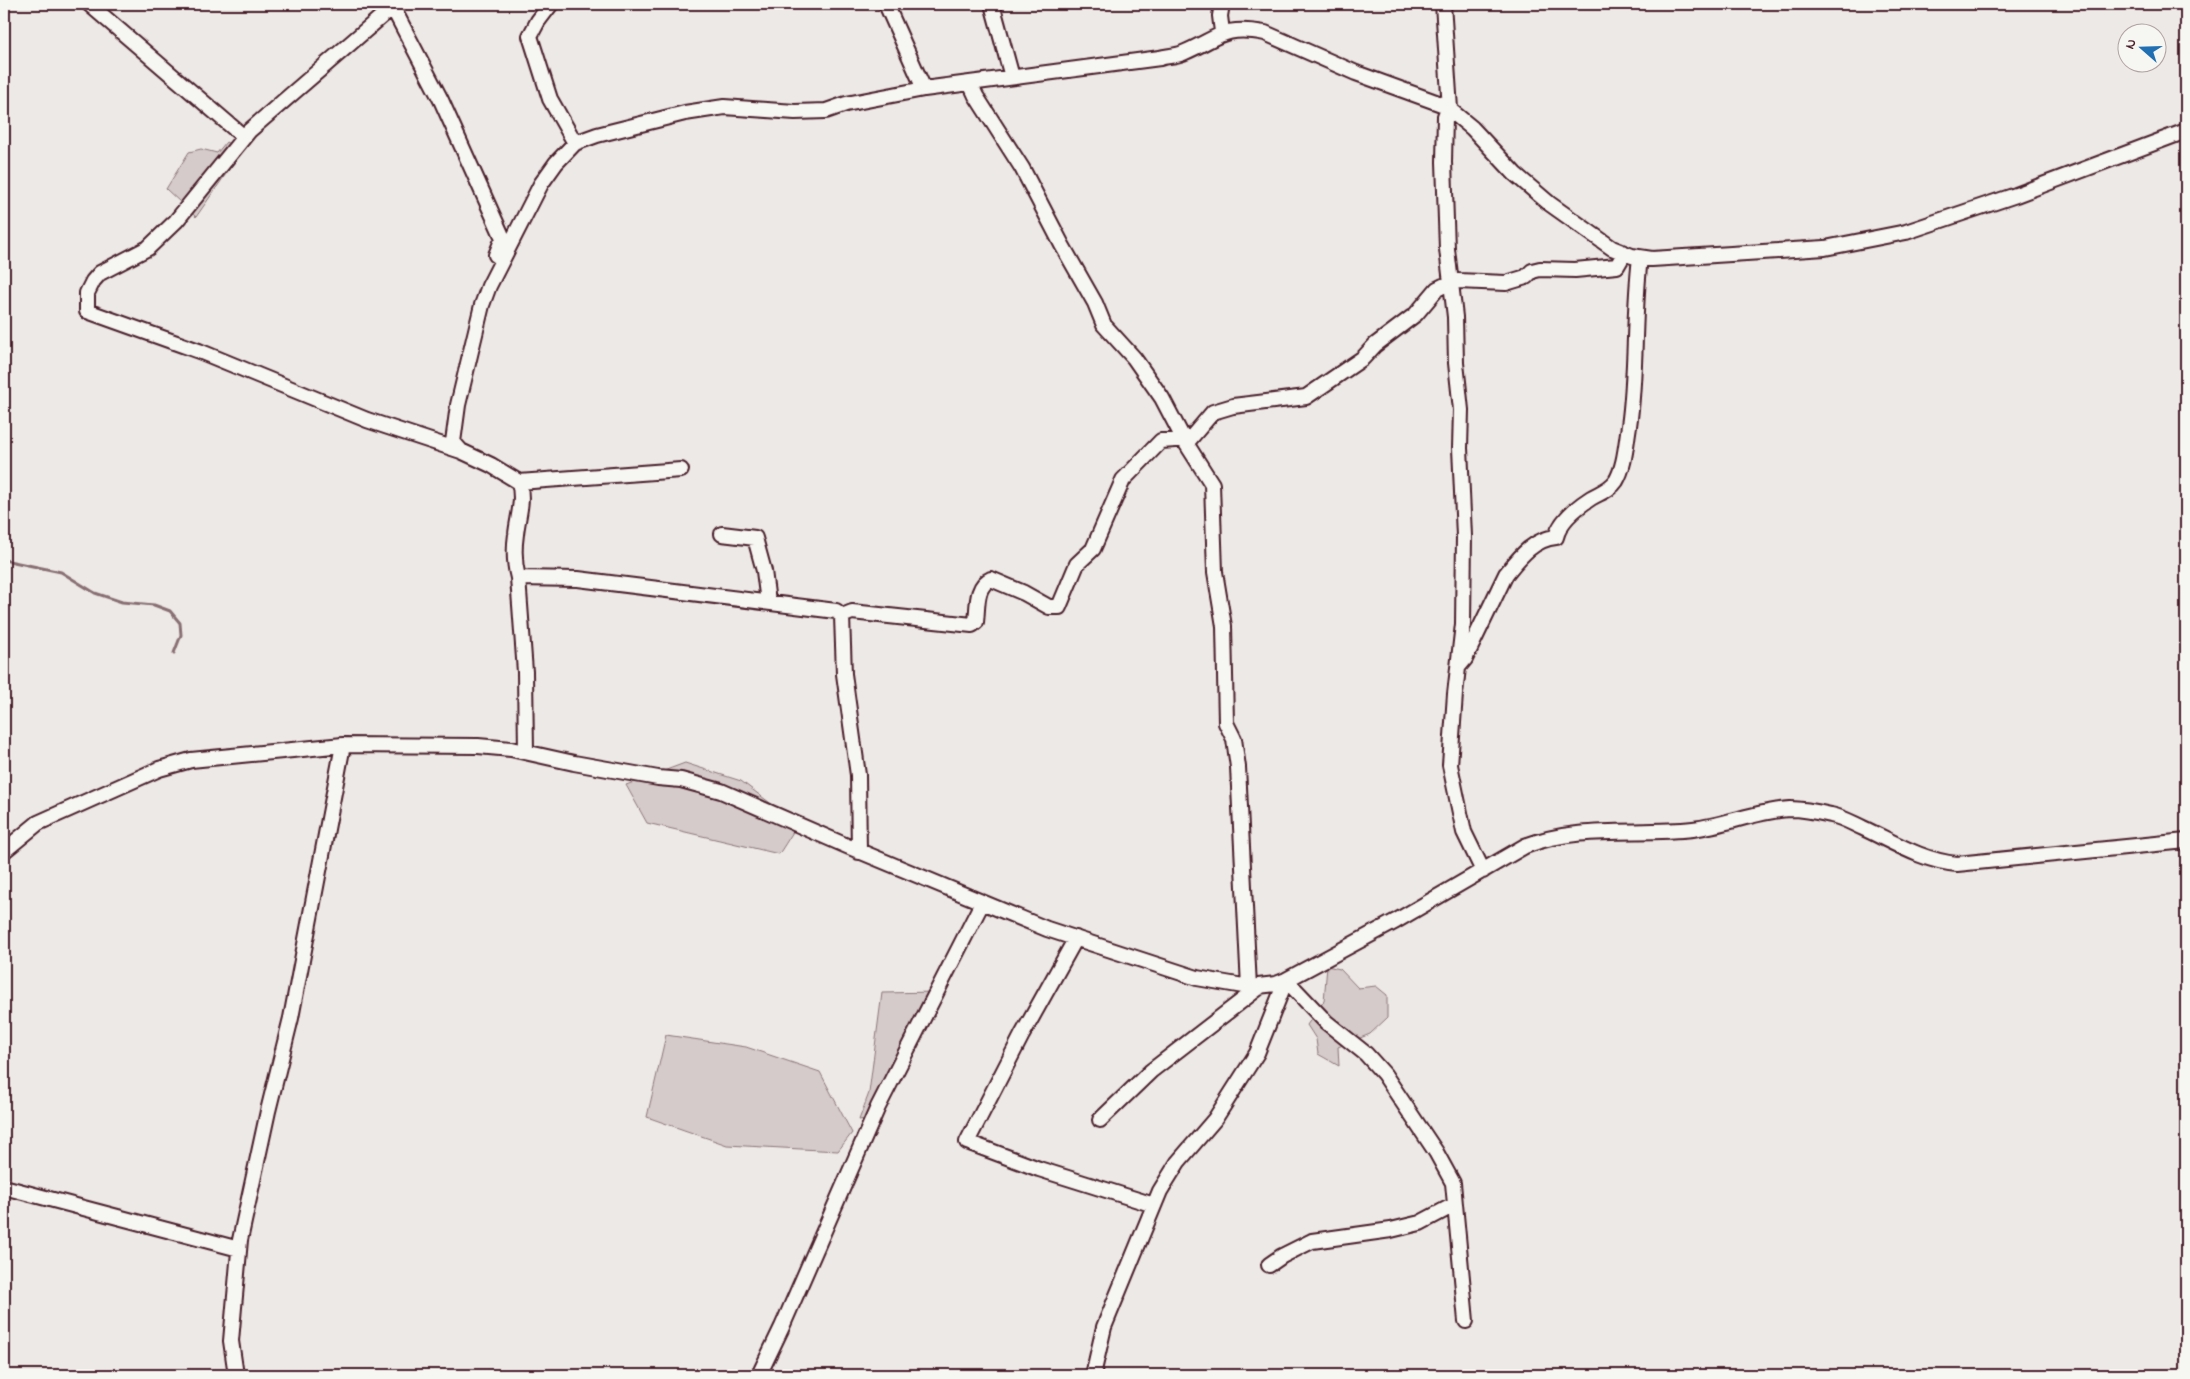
<svg xmlns="http://www.w3.org/2000/svg" width="2190" height="1379" font-family="'Indie Flower',sans-serif">
	<style>
		.green { fill: #d4cbca; stroke: #8f757a }
		.lines { fill: none; stroke-linecap: round; stroke-linejoin: round }
		.stream { stroke: #886e73; stroke-width: 3 }
		.minor-casing { stroke: #4a1f2b; stroke-width: 18 }
		.minor { stroke: #f6f6f2; stroke-width: 14 }
	</style>
	<rect width="100%" height="100%" fill="#ece9e6"/>
	<filter id="ink" filterUnits="userSpaceOnUse"><feTurbulence type="fractalNoise" baseFrequency=".02" numOctaves="2"/><feDisplacementMap in="SourceGraphic" scale="10" xChannelSelector="R" yChannelSelector="G"/><feConvolveMatrix kernelMatrix="1 2 1 2 8 2 1 2 1" color-interpolation-filters="sRGB"/></filter>
	<g filter="url(#ink)">
		<path class="green" d="M 226,142 L 242,151 L 196,217 L 166,189 L 189,152 L 201,149 L 217,153 Z
			M 685,763 L 741,781 L 798,824 L 779,854 L 647,823 L 626,785 Z
			M 1327,966 L 1340,969 L 1358,988 L 1376,986 L 1387,995 L 1387,1018 L 1370,1034 L 1338,1047 L 1339,1066 L 1318,1054 L 1316,1039 L 1307,1025 L 1324,1001 Z
			M 936,992 L 874,1118 L 859,1120 L 869,1093 L 882,993 Z
			M 666,1035 L 746,1047 L 820,1072 L 852,1133 L 838,1151 L 727,1145 L 647,1117 Z"/>
		<g class="lines">
			<path class="stream" d="M 4,560 L 61,572 L 95,593 L 122,602 L 154,605 L 170,611 L 180,623 L 181,635 L 174,653"/>
			<defs>
				<path id="minor" d="M 89,4 L 244,137
					M 391,4 L 441,100 L 503,238 L 496,255
					M 396,4 L 249,131 L 176,221 L 148,248 L 100,273 L 93,281 L 87,293 L 87,311 L 199,351 L 367,420 L 461,451
					M 551,4 L 538,21 L 530,36 L 550,99 L 575,143
					M 886,4 L 924,89
					M 992,4 L 1012,77
					M 1443,4 L 1450,109 L 1447,111 L 1445,116 L 1444,162 L 1447,249 L 1455,317 L 1456,363 L 1461,410 L 1460,448 L 1464,536 L 1463,624 L 1455,694 L 1450,765 L 1464,832 L 1483,871
					M 1222,32 L 1220,16 L 1222,4
					M 970,83 L 976,96 L 1022,168 L 1062,245 L 1095,303 L 1104,325 L 1134,358 L 1162,398 L 1184,440 L 1212,484 L 1215,572 L 1224,626 L 1226,723 L 1234,739 L 1238,767 L 1249,987
					M 519,482 L 681,470
					M 722,534 L 755,538 L 764,571 L 768,602
					M 518,578 L 578,579 L 836,611 L 842,616 L 844,674 L 858,775 L 859,852
					M 842,616 L 852,612 L 972,625 L 976,622 C 978,607 975,586 991,579 L 1024,593 L 1049,607 L 1059,607 L 1077,564 L 1093,549 L 1123,480 L 1161,441 L 1190,439 L 1213,412 L 1233,406 L 1306,397 L 1363,358 L 1375,345 L 1416,314 L 1437,289 L 1443,286 L 1458,281 L 1506,283 L 1526,277 L 1532,271 L 1540,269 L 1575,270 L 1617,266 L 1624,254
					M 1460,665 L 1465,659 L 1506,574 C 1519,558 1533,539 1556,537 C 1560,521 1577,507 1591,498 C 1599,493 1610,490 1616,481 C 1625,466 1626,443 1629,426 C 1637,370 1633,314 1640,258
					M 526,752 L 525,672 L 518,578 C 514,563 514,548 516,534 C 518,515 524,501 519,482 L 491,465 L 461,451 L 453,442 L 458,405 L 482,305 L 489,286 L 541,184 L 556,163 L 575,143 L 597,135 L 685,113 L 724,107 L 795,112 L 826,111 L 846,104 L 924,89 L 1160,58 C 1167,56 1176,56 1183,53 C 1219,38 1222,25 1265,33 L 1356,73 L 1444,105 L 1472,128 L 1515,174 L 1550,204 L 1612,248 L 1632,256 L 1652,259 L 1825,248 L 1906,232 L 2016,195 L 2186,131
					M 4,851 L 38,823 L 159,769 L 191,760 L 343,745 L 478,746 L 511,749 L 574,763 L 658,778 L 681,780 L 721,791 L 847,846 L 1047,929 L 1197,978 L 1249,987 L 1276,984 L 1286,980 L 1396,921 L 1525,846 C 1579,825 1637,835 1693,829 C 1726,825 1757,811 1790,809 C 1804,809 1818,812 1831,815 C 1842,817 1852,823 1863,828 C 1893,842 1923,861 1957,864 L 2186,841
					M 1076,938 L 1022,1035 L 967,1142 L 1039,1169 L 1154,1205
					M 1100,1120 L 1151,1071 L 1261,986
					M 4,1187 L 239,1249
					M 1269,1265 L 1282,1256 L 1312,1241 L 1391,1230 L 1420,1223 L 1454,1205
					M 236,1375 L 231,1341 L 240,1240 L 268,1111 L 291,1018 L 343,745
					M 759,1375 L 782,1327 L 878,1107 L 982,903
					M 1093,1375 L 1104,1327 L 1160,1191 L 1178,1162 L 1215,1119 L 1257,1053 L 1286,980 L 1326,1022 L 1366,1054 L 1384,1074 L 1436,1152 L 1453,1183 L 1466,1321"/>
			</defs>
			<use href="#minor" class="minor-casing"/>
			<use href="#minor" class="minor"/>
		</g>
	</g>
	<rect width="2190" height="1379" fill="none" stroke="#f6f6f2" stroke-width="20"/>
	<rect x="10" y="10" width="2170" height="1359" fill="none" stroke="#4a1f2b" stroke-width="2" filter="url(#ink)"/>
	<g transform="translate(2142 48) rotate(290)"><circle r="24" fill="#f6f6f2" stroke="#b1a0a2"/>
	<path d="M0-4L9 19L0 12L-9 19Z" fill="#1f6fb2"/>
	<text y="-8" font-size="14" font-weight="bold" text-anchor="middle" fill="#4a1f2b">N</text>
	</g>
</svg>
